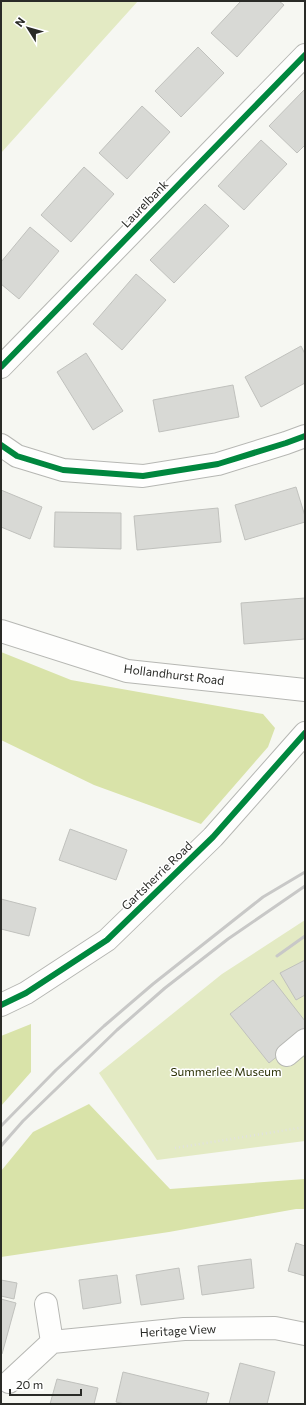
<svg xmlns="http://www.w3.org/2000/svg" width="306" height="1405" font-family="Commissioner,sans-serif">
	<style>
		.green { fill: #e3eac3 }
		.forest { fill: #d9e3a9 }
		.building { fill: #d8d9d5; stroke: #c0c1bd }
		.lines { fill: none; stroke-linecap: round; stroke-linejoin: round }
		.minor-casing { stroke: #b6b7b3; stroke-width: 24 }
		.path { stroke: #e1e2df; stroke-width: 2.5; stroke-dasharray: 1 3; stroke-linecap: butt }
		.minor { stroke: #fefefd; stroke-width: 22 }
		.rail { stroke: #c8c8c7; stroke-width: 3 }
		.cycleway-casing { stroke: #fff; stroke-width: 8 }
		.cycleway { stroke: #00873e; stroke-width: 6 }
		.labels { text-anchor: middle; stroke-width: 3; stroke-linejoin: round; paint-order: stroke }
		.street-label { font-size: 12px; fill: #2a2b27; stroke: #fff }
		.park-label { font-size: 12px; fill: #2c3206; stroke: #fff }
	</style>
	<rect width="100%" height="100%" fill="#f6f7f2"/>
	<path class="green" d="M 1,1 L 138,1 L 1,153 Z
		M 305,920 L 305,1141 L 157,1160 L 99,1073 L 222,974 Z"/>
	<path class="forest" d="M 1,652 L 71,680 L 263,714 L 275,728 L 268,747 L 201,824 L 94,785 L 1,740 Z
		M 31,1024 L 31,1072 L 1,1106 L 1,1036 Z
		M 89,1104 L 170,1189 L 305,1179 L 305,1209 L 296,1209 L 169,1232 L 1,1257 L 1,1171 L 33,1132 Z"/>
	<path class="building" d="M 241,1 L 279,1 L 284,5 L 237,57 L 211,33 Z
		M 198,47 L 224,73 L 181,117 L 155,91 Z
		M 305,89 L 305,145 L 297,153 L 269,126 Z
		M 142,106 L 170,132 L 127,179 L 99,153 Z
		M 261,140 L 287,164 L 244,210 L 218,186 Z
		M 84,167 L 114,194 L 71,242 L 41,215 Z
		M 205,204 L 229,226 L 174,283 L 150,260 Z
		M 30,227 L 59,251 L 19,299 L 1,284 L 1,262 Z
		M 136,274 L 166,300 L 122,350 L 93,324 Z
		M 301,346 L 305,354 L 305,383 L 261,407 L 245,377 Z
		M 86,353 L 123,411 L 93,430 L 57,372 Z
		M 233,385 L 239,417 L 159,432 L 153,400 Z
		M 296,487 L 305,516 L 305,522 L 245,540 L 235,505 Z
		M 1,490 L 42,507 L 30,539 L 1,527 Z
		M 218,508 L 221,542 L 137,550 L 134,516 Z
		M 55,512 L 121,513 L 121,549 L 54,547 Z
		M 305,598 L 305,639 L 244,644 L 241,603 Z
		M 70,829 L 127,850 L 116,880 L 59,860 Z
		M 1,899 L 36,908 L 29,936 L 1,929 Z
		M 305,960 L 305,995 L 296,1000 L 280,973 Z
		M 273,980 L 305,1021 L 305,1034 L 269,1063 L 230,1014 Z
		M 296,1243 L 305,1246 L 305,1276 L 288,1271 Z
		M 251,1259 L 254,1288 L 202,1295 L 198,1266 Z
		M 179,1268 L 184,1299 L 141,1305 L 136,1275 Z
		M 117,1275 L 121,1303 L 83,1309 L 79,1280 Z
		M 1,1280 L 17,1283 L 14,1299 L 1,1296 Z
		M 1,1299 L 16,1303 L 2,1354 L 1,1354 Z
		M 240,1363 L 275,1372 L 267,1404 L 229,1404 Z
		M 123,1372 L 209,1393 L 206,1404 L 125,1404 L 116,1402 Z
		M 57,1379 L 98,1388 L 94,1404 L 50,1404 Z"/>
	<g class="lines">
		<defs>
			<path id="minor" d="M 1,367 L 305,55
				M 1,445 L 17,456 L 63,470 L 143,476 L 218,464 L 286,443 L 305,436
				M 1,631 L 127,671 L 305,690
				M 1,1005 L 26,993 L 107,940 L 213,837 L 305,733
				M 287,1055 L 305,1040
				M 46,1304 L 52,1342 L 184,1329 L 275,1328 L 305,1334
				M 9,1382 L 52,1342"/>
		</defs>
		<use href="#minor" class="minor-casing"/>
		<path class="path" d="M 175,1148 L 305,1127"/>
		<use href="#minor" class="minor"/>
		<path class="rail" d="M 277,956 L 305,936
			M 1,1126 L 56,1070 L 104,1026 L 153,984 L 263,897 L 305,872
			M 1,1146 L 23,1121 L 117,1030 L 165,988 L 228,939 L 305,886"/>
		<defs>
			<path id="cycleway" d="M 1,367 L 305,55
				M 1,445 L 17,456 L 63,470 L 143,476 L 218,464 L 286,443 L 305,436
				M 1,1005 L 26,993 L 107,940 L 213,837 L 305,733"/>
		</defs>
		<use href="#cycleway" class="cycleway-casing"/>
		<use href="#cycleway" class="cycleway"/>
	</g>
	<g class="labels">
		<g class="street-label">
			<text transform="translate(145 204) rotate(-46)" y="4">Laurelbank</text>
			<text transform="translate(174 675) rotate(7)" y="4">Hollandhurst Road</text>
			<text transform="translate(157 876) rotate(-44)" y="4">Gartsherrie Road</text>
			<text transform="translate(178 1331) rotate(-3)" y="4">Heritage View</text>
		</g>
		<g class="park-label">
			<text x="226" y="1076">Summerlee Museum</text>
		</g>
	</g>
	<rect width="306" height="1405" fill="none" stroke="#2a2b27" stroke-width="4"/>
	<g transform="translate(28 28) rotate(307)" stroke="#ffffff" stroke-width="3" paint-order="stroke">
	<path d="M0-3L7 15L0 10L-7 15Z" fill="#2a2b27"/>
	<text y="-6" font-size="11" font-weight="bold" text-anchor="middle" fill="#2a2b27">N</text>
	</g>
	<path d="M10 1389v6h71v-6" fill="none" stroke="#2a2b27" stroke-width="2"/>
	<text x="16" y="1389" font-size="12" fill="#2a2b27" stroke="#ffffff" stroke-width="3" paint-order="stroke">20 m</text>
</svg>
